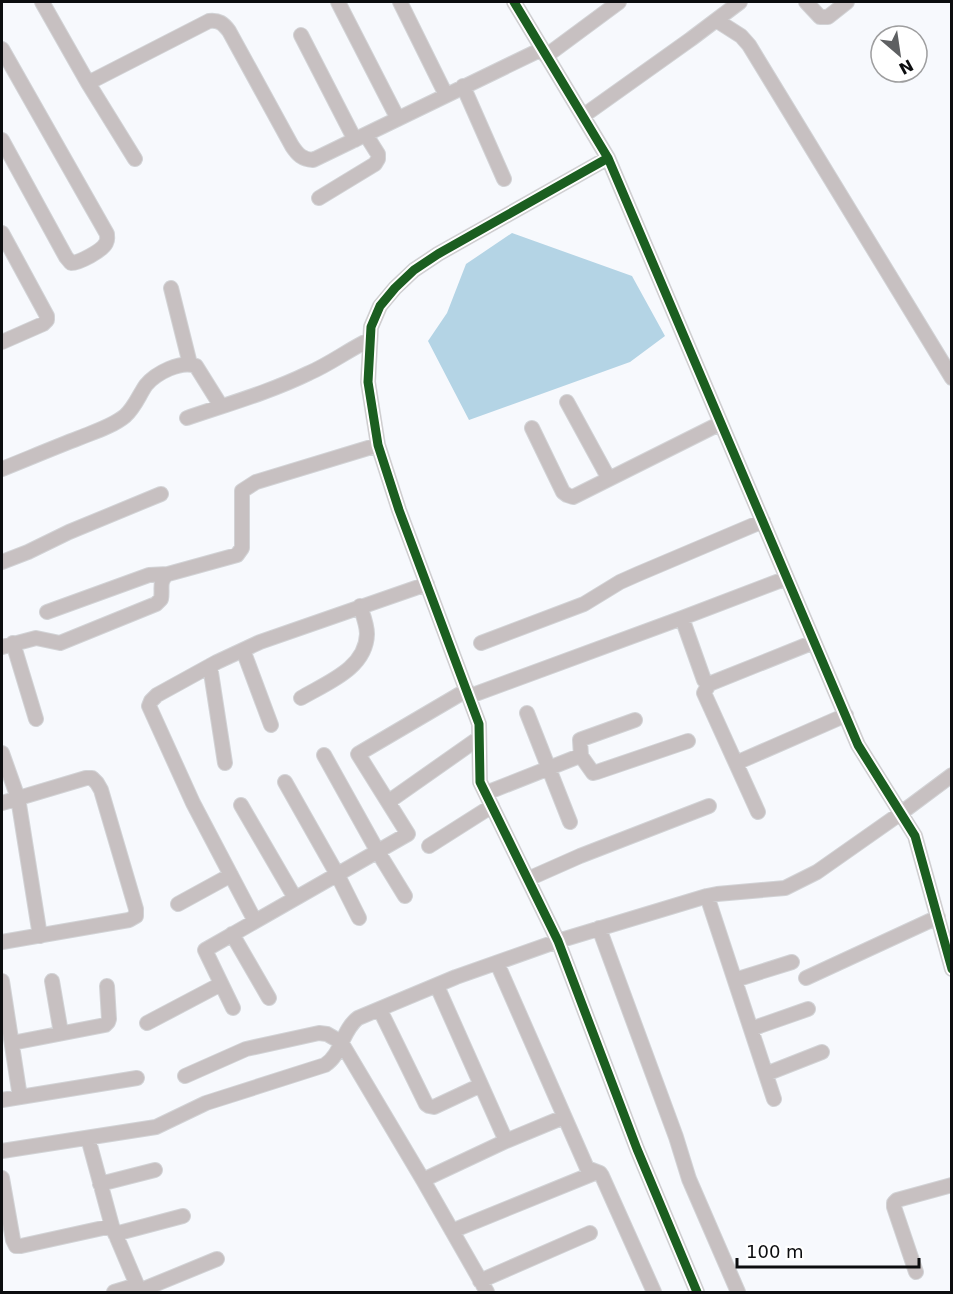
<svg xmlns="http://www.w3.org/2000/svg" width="953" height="1294" font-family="'DejaVu Sans',sans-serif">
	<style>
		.water { fill: #b4d4e5 }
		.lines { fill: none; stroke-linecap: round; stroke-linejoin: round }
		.minor-casing { stroke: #d2d3d6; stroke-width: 16 }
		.minor { stroke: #c7c0c1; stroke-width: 14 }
		.cycleway-casing { stroke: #fff; stroke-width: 13 }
		.cycleway { stroke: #1b5e20; stroke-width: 9 }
	</style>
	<rect width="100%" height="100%" fill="#f7f9fd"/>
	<path class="water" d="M 512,233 L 632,276 L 665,336 L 630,362 L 469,420 L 428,341 L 447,313 L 466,264 Z"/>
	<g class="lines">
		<defs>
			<path id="minor" d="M 42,2 L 88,83 L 135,159
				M 338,2 L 398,119
				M 400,2 L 446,95
				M 514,2 L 608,158 L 858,745 L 915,836 L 952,969
				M 806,2 L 820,17 L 828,17 L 847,2
				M 716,20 L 741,36 L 749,45 L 952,378
				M 301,35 L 355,140
				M 2,49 L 107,234 C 107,239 108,239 106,243 C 102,251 79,263 71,263 L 66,257 L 2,140
				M 546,56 L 619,2
				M 88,83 L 209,21 C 219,20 223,23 229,31 L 292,146 C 298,155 302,159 313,160 L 542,49
				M 463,86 L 504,179
				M 583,116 L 691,39 L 740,2
				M 608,158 L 438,254 L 414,270 L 395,288 L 380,306 L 371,327 L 368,382 L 378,445 L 399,510 L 479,724 L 480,782 L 558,941 L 637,1149 L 697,1292
				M 319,198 L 375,164 L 378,159 L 378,154 L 366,135
				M 2,233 L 47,316 L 47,320 L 43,324 L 2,342
				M 171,288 L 190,364
				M 567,402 L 609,479
				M 187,418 C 228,404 270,392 309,373 C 330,364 348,350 369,340
				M 532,428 L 563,492 L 567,495 L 573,497 L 721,423
				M 2,469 C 27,459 53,448 79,438 C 94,432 113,426 125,416 C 135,407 139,395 146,385 C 156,373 181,360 196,366 L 221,406
				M 2,562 L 28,552 L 69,532 L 161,494
				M 47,612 L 149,575 L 168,574
				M 682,618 L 704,680 L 709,684 L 814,642
				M 13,643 L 36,719
				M 481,643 L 584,604 L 620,582 L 638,574 L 763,521
				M 2,647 L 36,638 L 60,643 L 156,604 L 161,599 C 163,589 158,581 168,574 L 237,555 L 242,548 L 242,491 L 256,482 L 378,445
				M 243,650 L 271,725
				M 210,666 L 225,763
				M 709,684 L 704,693 L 758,812
				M 470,696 L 682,618 L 787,578
				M 301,698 C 326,683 366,669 367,634 C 367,625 363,615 360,606
				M 527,713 L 570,822
				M 2,753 L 18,798 L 40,936
				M 324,755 L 378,852 L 405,896
				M 581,756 L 580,740 L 582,739 L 635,720
				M 736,763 L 846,715
				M 285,782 L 337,874 L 359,918
				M 486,793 L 577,757 L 581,756 L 593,773 L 597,772 L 688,741
				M 388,802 L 479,738
				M 2,803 L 86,778 L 92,778 L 97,783 L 101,790 L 136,909 L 136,916 L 129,920 L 2,942
				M 241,805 L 295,898
				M 429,846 L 492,806
				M 528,879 L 580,856 L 709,806
				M 707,896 L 774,1099
				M 178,904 L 231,875
				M 255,921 L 193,803 L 149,706 L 151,701 L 157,695 L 217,662 L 260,642 L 427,584
				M 599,928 L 676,1137 L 689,1179 L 738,1292
				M 232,934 L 269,998
				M 497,963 L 587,1168 L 600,1173 L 602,1176 L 654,1292
				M 806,978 L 938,917
				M 735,980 L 792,962
				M 2,981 L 20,1097
				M 52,981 L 61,1033
				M 437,986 L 506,1141
				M 233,1008 L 205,950 L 408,834 L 358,754 L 467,690
				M 380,1010 L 426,1104 L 429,1106 L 434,1107 L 481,1085
				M 147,1023 L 221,984
				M 751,1029 L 808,1009
				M 12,1043 L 105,1025 L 108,1022 L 109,1019 L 107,986
				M 766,1074 L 822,1052
				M 185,1076 L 246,1049 L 319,1033 L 327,1034 L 341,1042 L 423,1180 L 487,1292
				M 2,1100 L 137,1078
				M 88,1138 L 112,1226 L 140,1292
				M 2,1151 L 156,1127 L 206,1103 L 325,1065 C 342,1054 342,1030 358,1018 L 456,977 L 558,941 L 707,896 L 717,894 L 785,888 L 817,872 L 901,813 L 952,775
				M 2,1178 L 13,1240 L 16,1246 L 21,1246 L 112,1226
				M 423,1180 L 506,1141 L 564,1117
				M 100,1184 L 155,1170
				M 452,1231 L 597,1172
				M 115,1234 L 183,1216
				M 916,1272 L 894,1207 L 894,1203 L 897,1200 L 952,1185
				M 480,1281 L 590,1233
				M 139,1291 L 217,1259
				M 114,1292 L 137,1285"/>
		</defs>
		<use href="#minor" class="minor-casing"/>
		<use href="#minor" class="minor"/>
		<defs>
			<path id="cycleway" d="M 514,2 L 608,158 L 858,745 L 915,836 L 952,969
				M 608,158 L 438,254 L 414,270 L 395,288 L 380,306 L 371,327 L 368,382 L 378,445 L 399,510 L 479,724 L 480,782 L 558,941 L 637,1149 L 697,1292"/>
		</defs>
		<use href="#cycleway" class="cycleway-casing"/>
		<use href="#cycleway" class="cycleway"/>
	</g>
	<rect width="953" height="1294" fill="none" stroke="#0c0d0f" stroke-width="6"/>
	<g transform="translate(899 54) rotate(151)"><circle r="28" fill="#ffffff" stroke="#9e9e9f" stroke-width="1.5"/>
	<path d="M0-4.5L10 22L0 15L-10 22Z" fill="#5e6062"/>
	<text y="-9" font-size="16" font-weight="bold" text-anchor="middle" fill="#0c0d0f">N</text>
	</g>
	<path d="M737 1258v9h182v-9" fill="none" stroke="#0c0d0f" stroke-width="3"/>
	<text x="746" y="1258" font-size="18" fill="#0c0d0f" stroke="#ffffff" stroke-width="4.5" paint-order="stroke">100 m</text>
</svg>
